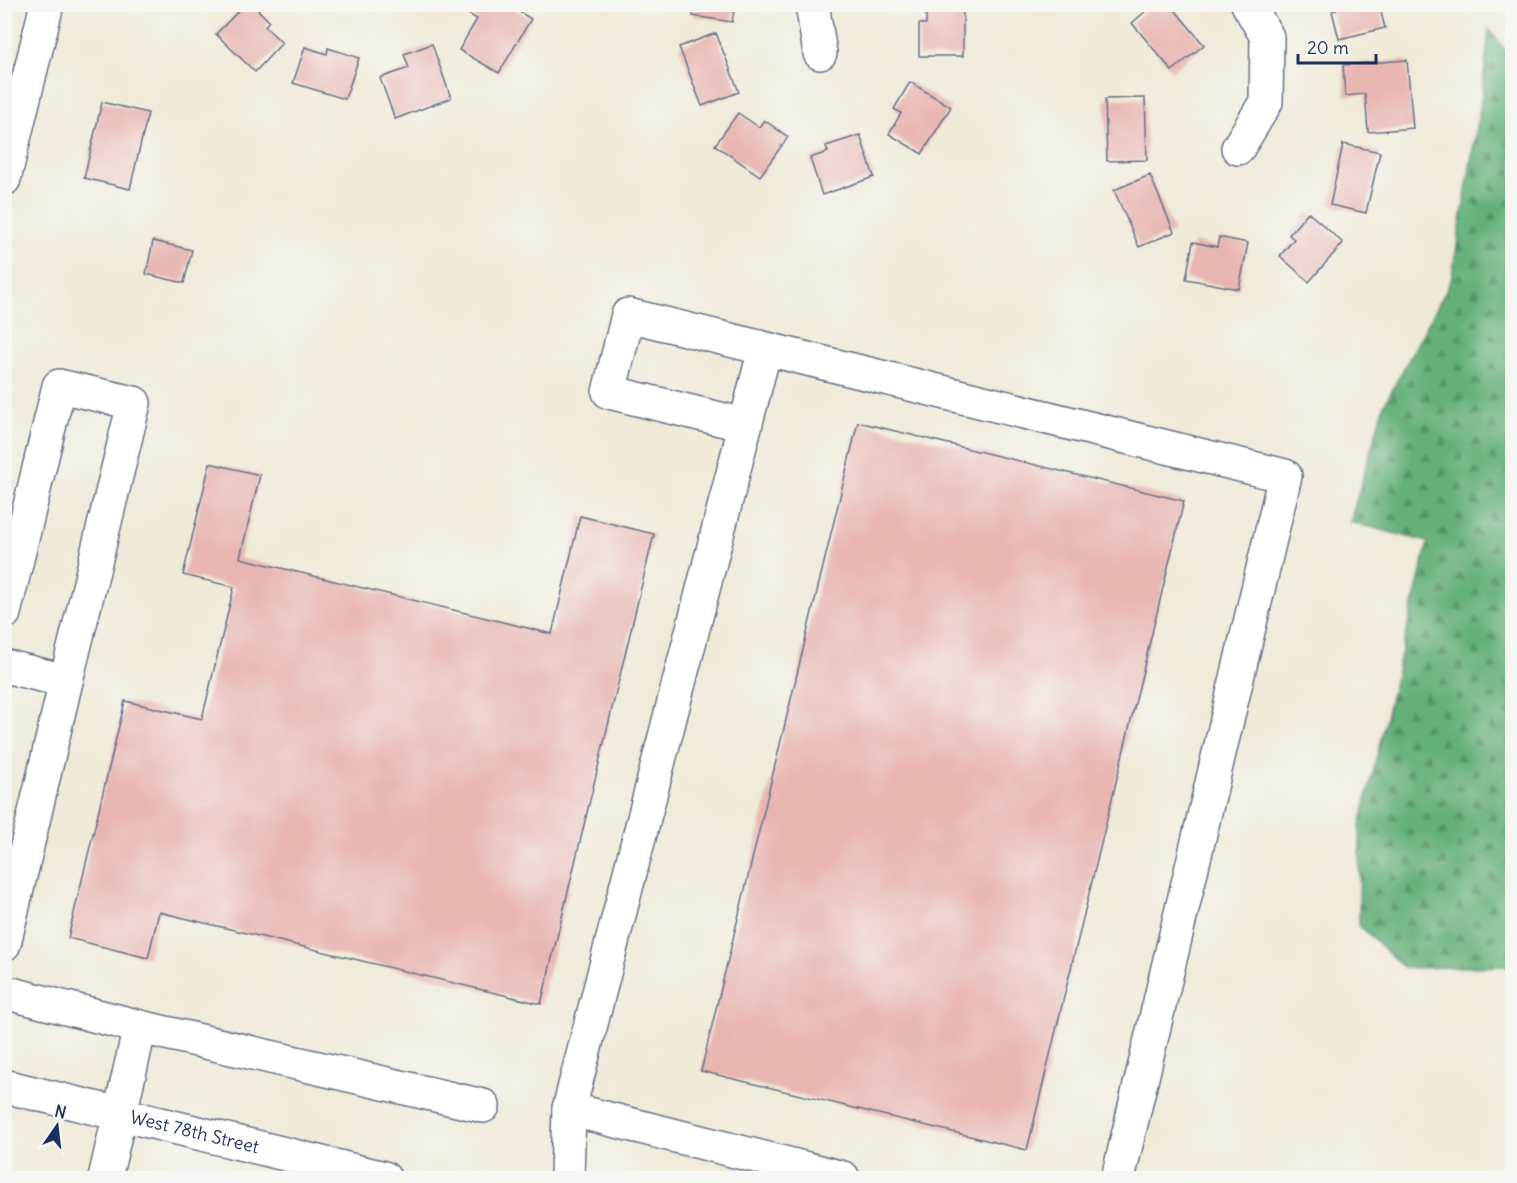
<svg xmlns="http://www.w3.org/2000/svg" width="1517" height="1183" font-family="Delius,sans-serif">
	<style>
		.forest { fill: url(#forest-firs); stroke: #40706c; stroke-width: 1.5 }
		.building { fill: #e8b5b1 }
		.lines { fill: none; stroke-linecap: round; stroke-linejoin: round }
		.minor-casing { stroke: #657088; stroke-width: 36 }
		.minor { stroke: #fff; stroke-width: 33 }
		.labels { text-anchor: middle; stroke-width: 4.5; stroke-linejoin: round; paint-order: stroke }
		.street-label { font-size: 18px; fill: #1b2f5e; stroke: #f6f6f2 }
	</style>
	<defs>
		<pattern id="forest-firs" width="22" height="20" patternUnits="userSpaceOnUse" patternTransform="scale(1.5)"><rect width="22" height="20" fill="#65b07a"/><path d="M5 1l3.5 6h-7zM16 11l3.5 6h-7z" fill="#529067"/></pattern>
	</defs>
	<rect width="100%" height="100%" fill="#f6f6f2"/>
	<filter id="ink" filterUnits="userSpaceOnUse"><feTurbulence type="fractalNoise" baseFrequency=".0167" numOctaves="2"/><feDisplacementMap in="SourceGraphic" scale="12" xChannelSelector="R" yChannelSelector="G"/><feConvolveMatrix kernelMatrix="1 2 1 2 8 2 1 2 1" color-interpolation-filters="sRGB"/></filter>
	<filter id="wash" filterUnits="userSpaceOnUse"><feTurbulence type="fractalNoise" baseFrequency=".008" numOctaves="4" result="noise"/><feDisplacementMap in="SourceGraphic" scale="24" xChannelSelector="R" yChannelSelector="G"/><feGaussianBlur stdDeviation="1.35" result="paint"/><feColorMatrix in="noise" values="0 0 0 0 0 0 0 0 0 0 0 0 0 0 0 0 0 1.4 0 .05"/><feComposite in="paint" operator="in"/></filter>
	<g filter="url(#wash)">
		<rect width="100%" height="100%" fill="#efead7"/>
		<path class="forest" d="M 1489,29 L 1512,59 L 1512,966 L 1404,968 L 1359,925 L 1360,826 L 1428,542 L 1350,522 L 1384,405 L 1451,281 L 1482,95 Z"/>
		<g id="blocks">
			<path class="building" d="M 245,4 L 252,4 L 269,21 L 265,26 L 282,43 L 255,72 L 216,34 Z
				M 466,4 L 507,4 L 531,19 L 499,73 L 459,50 L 477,19 L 463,11 Z
				M 695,4 L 735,4 L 732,22 L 693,16 Z
				M 926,4 L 963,4 L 963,56 L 919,56 L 919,24 L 926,24 Z
				M 1154,4 L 1170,4 L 1204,45 L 1172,71 L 1132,23 Z
				M 1336,4 L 1379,4 L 1385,28 L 1339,39 L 1332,11 L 1337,10 Z
				M 716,33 L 739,92 L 702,106 L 679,47 Z
				M 432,44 L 451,98 L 395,119 L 380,78 L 409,68 L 404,54 Z
				M 305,47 L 327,54 L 328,48 L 359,58 L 345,99 L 293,83 Z
				M 1407,60 L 1413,128 L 1368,132 L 1365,94 L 1345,96 L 1343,65 Z
				M 910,82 L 951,107 L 922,154 L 889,134 L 901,113 L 894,109 Z
				M 1145,98 L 1147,160 L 1107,161 L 1105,99 Z
				M 102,102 L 148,113 L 130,189 L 84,178 Z
				M 738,113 L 759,127 L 764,120 L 788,137 L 760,176 L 715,145 Z
				M 860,135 L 874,177 L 822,195 L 810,158 L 828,152 L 826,146 Z
				M 1343,144 L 1380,152 L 1366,213 L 1330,205 Z
				M 1150,175 L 1174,232 L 1139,247 L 1114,190 Z
				M 1308,212 L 1343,243 L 1309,282 L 1280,256 L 1294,239 L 1289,235 Z
				M 1219,237 L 1248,243 L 1239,289 L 1186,279 L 1193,242 L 1217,247 Z
				M 153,241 L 192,250 L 184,283 L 146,274 Z
				M 858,422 L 1184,501 L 1027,1150 L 701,1071 Z
				M 210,463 L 260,475 L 240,558 L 552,634 L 580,516 L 654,534 L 541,1004 L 159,912 L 148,958 L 68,938 L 125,701 L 202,719 L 234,587 L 183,575 Z"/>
		</g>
	</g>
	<g filter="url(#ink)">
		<use href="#blocks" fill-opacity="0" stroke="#657088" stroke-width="1.5"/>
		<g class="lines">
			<defs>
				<g id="minor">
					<path d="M 812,4 L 820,53"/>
					<path d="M 1238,148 L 1266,102 L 1267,37 L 1248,4"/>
					<path d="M 4,179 L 47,4"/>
					<path d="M 745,425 L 609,392 L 628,315 L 1285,476 L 1118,1178"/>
					<path d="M 4,613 L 59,386 L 134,403 L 66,681"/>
					<path d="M 4,666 L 66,681 L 4,944"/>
					<path d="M 4,992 L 140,1027 L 105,1178"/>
					<path d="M 140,1027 L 483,1106"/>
					<path id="s1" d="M 4,1086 L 384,1178"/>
					<path d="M 569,1109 L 843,1178"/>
					<path d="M 567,1178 L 569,1109 L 765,349"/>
				</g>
			</defs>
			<use href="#minor" class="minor-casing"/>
			<use href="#minor" class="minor"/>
		</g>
	</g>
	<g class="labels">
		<g class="street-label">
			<text dy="6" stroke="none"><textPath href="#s1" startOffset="196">West 78th Street</textPath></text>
		</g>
	</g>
	<rect width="1517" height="1183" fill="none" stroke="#f6f6f2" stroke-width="24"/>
	<g transform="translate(57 1126) rotate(14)" stroke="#f6f6f2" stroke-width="4.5" paint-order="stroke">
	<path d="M0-4.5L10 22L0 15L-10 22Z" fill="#1b2f5e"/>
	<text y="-9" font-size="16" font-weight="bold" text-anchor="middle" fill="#1b2f5e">N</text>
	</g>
	<path d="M1298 54v9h78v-9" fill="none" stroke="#1b2f5e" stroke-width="3"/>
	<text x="1307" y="54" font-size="18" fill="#1b2f5e" stroke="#f6f6f2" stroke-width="4.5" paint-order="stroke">20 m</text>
</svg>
